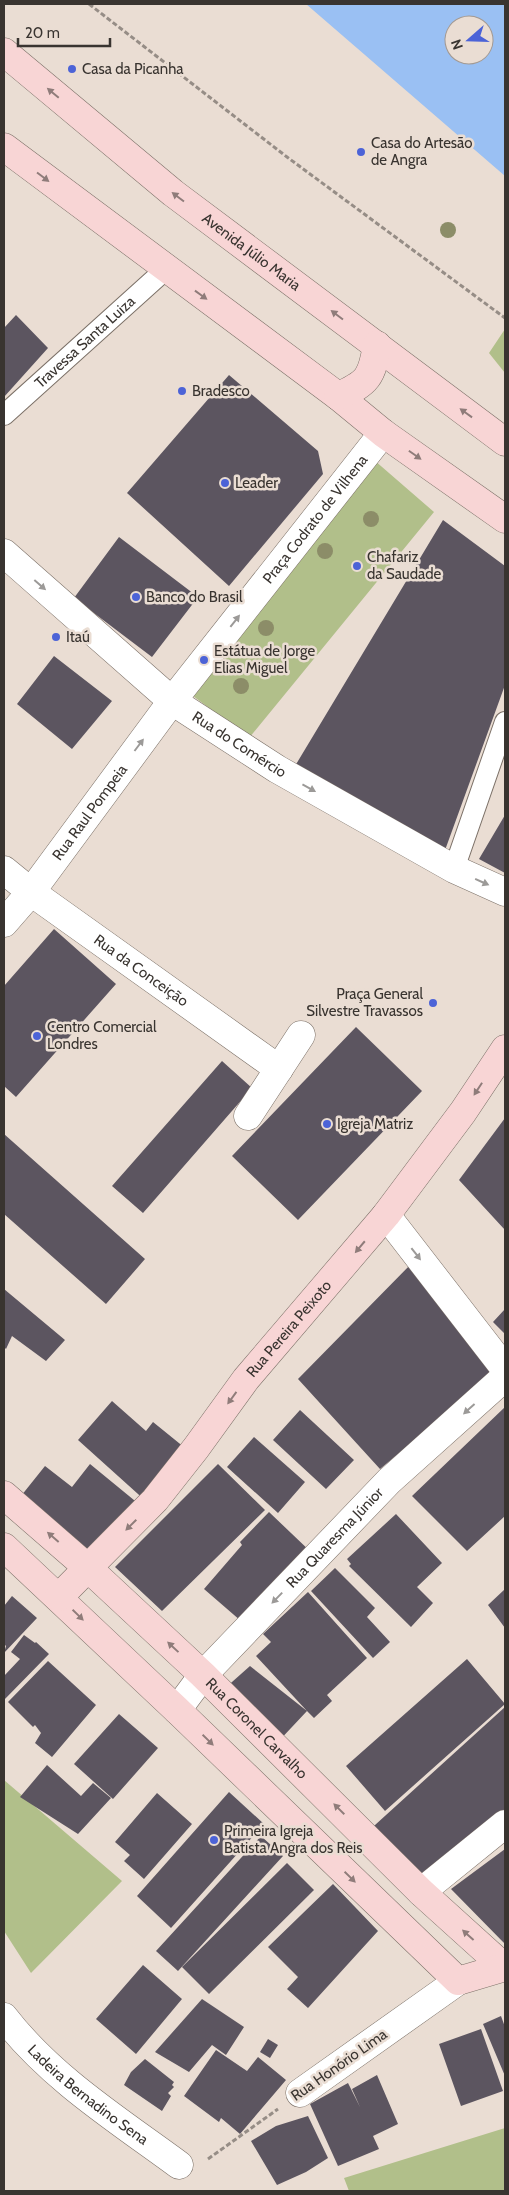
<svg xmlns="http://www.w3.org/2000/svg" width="509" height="2195" font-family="Cabin,sans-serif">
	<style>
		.green { fill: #b1bf8a }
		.water { fill: #9ac0f3; fill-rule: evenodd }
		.building { fill: #5c5560 }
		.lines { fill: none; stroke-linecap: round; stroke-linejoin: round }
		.pedestrian-casing { stroke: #7c7168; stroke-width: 22 }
		.minor-casing { stroke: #7c7168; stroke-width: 29 }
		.secondary-casing { stroke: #7c7168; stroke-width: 29 }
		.path { stroke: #968d86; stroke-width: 3; stroke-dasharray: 5 2.5; stroke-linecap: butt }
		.pedestrian { stroke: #fff; stroke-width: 20 }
		.minor { stroke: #fff; stroke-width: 28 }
		.secondary { stroke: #f8d5d5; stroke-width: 28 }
		.tree { fill: #8c8d68 }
		.oneway { fill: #8f7c7a }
		.oneway2 { fill: #9c9a98 }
		.poi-dot { fill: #4c63d7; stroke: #eaddd3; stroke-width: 2 }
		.labels { text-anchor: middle; stroke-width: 5; stroke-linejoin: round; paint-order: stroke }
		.poi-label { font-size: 15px; fill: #393430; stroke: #eaddd3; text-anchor: start }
		.street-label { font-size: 15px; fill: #393430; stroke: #eaddd3 }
	</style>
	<rect width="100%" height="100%" fill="#eaddd3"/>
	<path class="green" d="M 505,329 L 505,373 L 489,353 Z
		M 374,460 L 434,512 L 249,738 L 181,687 Z
		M 4,1780 L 122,1881 L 31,1973 L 4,1931 Z
		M 505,2128 L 505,2191 L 349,2191 L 344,2178 Z"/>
	<path class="water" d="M 306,4 L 505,4 L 505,176 ZM 454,25 L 484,25 L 484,55 L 454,55 Z"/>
	<path class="building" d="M 16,315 L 48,348 L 4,397 L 4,328 Z
		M 229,375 L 318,451 L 323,474 L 229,586 L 127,493 Z
		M 443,520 L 505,566 L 505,685 L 444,853 L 295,766 Z
		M 119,537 L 198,597 L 152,657 L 74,598 Z
		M 54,656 L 112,701 L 72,749 L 17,704 Z
		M 505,815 L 505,873 L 479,859 Z
		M 54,929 L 116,984 L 16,1097 L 4,1086 L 4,986 Z
		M 356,1027 L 422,1091 L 298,1220 L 232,1156 Z
		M 222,1061 L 252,1088 L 143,1213 L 112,1186 Z
		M 505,1118 L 505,1230 L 459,1180 Z
		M 4,1134 L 145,1259 L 106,1304 L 4,1214 Z
		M 412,1263 L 494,1374 L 380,1469 L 298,1379 Z
		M 4,1289 L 65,1340 L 46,1361 L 12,1336 L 6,1349 L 4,1347 Z
		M 505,1309 L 505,1334 L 493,1322 Z
		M 112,1401 L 146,1431 L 153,1422 L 190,1452 L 148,1503 L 78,1440 Z
		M 505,1407 L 505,1516 L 467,1551 L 412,1496 Z
		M 300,1410 L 354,1460 L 326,1489 L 273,1440 Z
		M 254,1437 L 305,1482 L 278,1513 L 227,1467 Z
		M 90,1464 L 140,1505 L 92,1561 L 17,1501 L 45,1466 L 72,1487 Z
		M 218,1464 L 265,1510 L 162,1611 L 115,1567 Z
		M 269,1512 L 313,1554 L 241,1621 L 204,1589 L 242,1545 L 240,1542 Z
		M 396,1514 L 442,1563 L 417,1587 L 433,1603 L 411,1627 L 349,1566 L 351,1564 L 347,1559 Z
		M 335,1568 L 375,1608 L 367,1617 L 390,1642 L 373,1658 L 311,1591 Z
		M 505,1589 L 505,1628 L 488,1605 Z
		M 308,1592 L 367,1658 L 327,1695 L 332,1701 L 314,1718 L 307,1711 L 276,1744 L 223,1690 L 250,1666 L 307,1711 L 256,1656 L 271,1642 L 263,1634 Z
		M 12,1596 L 37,1618 L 4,1653 L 6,1646 L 4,1644 L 4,1606 Z
		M 24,1635 L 35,1643 L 36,1642 L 49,1654 L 4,1700 L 4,1676 L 20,1659 L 11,1652 Z
		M 467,1659 L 505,1704 L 385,1811 L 346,1766 Z
		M 48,1661 L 96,1705 L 52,1757 L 35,1743 L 41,1733 L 35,1725 L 33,1727 L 8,1702 Z
		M 505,1707 L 505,1816 L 424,1883 L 364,1835 Z
		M 119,1714 L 158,1748 L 113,1799 L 74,1764 Z
		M 47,1765 L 81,1796 L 93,1783 L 111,1798 L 78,1834 L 20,1797 Z
		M 229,1792 L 264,1824 L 171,1928 L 137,1896 Z
		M 157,1793 L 192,1824 L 144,1879 L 124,1861 L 130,1855 L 115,1842 Z
		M 261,1836 L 283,1856 L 178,1971 L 156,1951 Z
		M 505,1849 L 505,1944 L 451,1889 Z
		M 287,1863 L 314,1890 L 209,1994 L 182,1967 Z
		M 333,1884 L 378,1931 L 308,2008 L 287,1989 L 298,1977 L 268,1947 Z
		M 143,1965 L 182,1999 L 136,2054 L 96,2019 Z
		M 202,1999 L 244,2027 L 226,2055 L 212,2045 L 189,2072 L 155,2052 Z
		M 501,2016 L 505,2027 L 505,2076 L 483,2024 Z
		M 481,2029 L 503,2091 L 461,2106 L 439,2044 Z
		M 268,2039 L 278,2045 L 270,2058 L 260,2052 Z
		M 216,2050 L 247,2071 L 258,2057 L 286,2080 L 240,2134 L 221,2118 L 219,2122 L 184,2096 Z
		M 145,2059 L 174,2082 L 172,2085 L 174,2087 L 168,2093 L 171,2096 L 162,2111 L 124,2085 L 131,2072 Z
		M 377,2075 L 398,2124 L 373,2136 L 379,2149 L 338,2166 L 310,2104 L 348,2083 L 360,2107 L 352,2089 Z
		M 308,2116 L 328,2158 L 306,2172 L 277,2185 L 251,2141 L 276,2126 Z"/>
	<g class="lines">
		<defs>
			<g id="pedestrian">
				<path id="s1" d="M 4,415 L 166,269"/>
				<path d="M 454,869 L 505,722"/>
			</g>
			<g id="minor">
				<path id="s2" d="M 4,553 L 172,701 L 277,769 L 454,869 L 505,892"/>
				<path id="s3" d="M 4,870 L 31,892 L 279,1069"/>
				<path id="s4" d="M 4,923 L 31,892 L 172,701 L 383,433"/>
				<path d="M 248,1116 L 301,1035"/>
				<path d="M 386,1215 L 505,1369"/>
				<path id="s5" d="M 177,1710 L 203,1675 L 389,1481 L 505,1377"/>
				<path d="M 421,1892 L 505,1824"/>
				<path id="s6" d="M 4,2017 C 51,2078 118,2120 179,2165"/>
				<path d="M 300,2093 L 458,1981"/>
			</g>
			<g id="secondary">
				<path id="s7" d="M 4,52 L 173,193 L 505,442"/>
				<path d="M 4,147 L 338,396 L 383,433 L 505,519"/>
				<path d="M 338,396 C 368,383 372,377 377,345"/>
				<path id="s8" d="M 4,1495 L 88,1568 L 203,1675 L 421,1892 L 504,1967"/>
				<path d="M 4,1547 L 177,1710 L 458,1981 L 505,1967"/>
				<path id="s9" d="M 59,1597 L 155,1500 L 196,1448 L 246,1379 L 386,1215 L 463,1112 L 505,1049"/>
			</g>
		</defs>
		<use href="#pedestrian" class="pedestrian-casing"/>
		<use href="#minor" class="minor-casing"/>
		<use href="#secondary" class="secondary-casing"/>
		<path class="path" d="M 89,4 L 287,157 L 505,318
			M 208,2159 L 278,2109"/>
		<use href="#pedestrian" class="pedestrian"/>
		<use href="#minor" class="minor"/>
		<use href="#secondary" class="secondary"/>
	</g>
	<g class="tree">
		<circle cx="448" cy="230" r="8"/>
		<circle cx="371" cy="519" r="8"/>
		<circle cx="325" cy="551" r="8"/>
		<circle cx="266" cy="628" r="8"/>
		<circle cx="241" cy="686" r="8"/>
	</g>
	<defs><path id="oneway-solid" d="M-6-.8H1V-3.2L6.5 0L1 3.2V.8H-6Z" transform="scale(1.25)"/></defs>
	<g class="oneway">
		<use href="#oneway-solid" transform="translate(53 93) rotate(-140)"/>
		<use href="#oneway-solid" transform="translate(43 177) rotate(37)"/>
		<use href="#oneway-solid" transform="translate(178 197) rotate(-143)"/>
		<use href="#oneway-solid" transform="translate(201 295) rotate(36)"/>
		<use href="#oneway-solid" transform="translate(337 315) rotate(-143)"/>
		<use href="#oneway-solid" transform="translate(466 413) rotate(-144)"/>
		<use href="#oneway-solid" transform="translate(415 455) rotate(35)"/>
		<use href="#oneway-solid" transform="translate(478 1089) rotate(123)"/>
		<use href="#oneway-solid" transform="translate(360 1247) rotate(130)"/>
		<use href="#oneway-solid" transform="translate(232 1398) rotate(126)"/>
		<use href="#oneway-solid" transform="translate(131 1525) rotate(135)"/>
		<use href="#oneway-solid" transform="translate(53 1537) rotate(-139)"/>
		<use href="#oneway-solid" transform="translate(78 1615) rotate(44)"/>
		<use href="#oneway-solid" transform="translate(173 1647) rotate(-137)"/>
		<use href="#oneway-solid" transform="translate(208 1740) rotate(44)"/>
		<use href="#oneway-solid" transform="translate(339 1809) rotate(-135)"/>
		<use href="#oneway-solid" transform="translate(350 1877) rotate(44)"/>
		<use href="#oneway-solid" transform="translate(468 1935) rotate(-138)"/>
	</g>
	<g class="oneway2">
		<use href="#oneway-solid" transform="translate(40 585) rotate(41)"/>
		<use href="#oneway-solid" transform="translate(235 621) rotate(-52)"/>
		<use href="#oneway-solid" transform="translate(139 745) rotate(-53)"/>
		<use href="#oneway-solid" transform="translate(309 788) rotate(29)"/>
		<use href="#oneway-solid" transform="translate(482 882) rotate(24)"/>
		<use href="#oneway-solid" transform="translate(416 1254) rotate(52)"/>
		<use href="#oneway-solid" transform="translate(469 1409) rotate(138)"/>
		<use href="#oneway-solid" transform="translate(277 1598) rotate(134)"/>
	</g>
	<g class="poi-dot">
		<circle cx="72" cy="69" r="5"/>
		<circle cx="361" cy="152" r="5"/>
		<circle cx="182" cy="391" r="5"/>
		<circle cx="225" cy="483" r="5"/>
		<circle cx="357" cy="566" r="5"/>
		<circle cx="136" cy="597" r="5"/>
		<circle cx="56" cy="637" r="5"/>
		<circle cx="204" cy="660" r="5"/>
		<circle cx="433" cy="1003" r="5"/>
		<circle cx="37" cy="1036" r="5"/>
		<circle cx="327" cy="1124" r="5"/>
		<circle cx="214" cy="1840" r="5"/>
	</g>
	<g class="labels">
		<g class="poi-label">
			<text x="82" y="74">Casa da Picanha</text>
			<text x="371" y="148">Casa do Artesão<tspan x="371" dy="17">de Angra</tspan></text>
			<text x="192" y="396">Bradesco</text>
			<text x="235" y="488">Leader</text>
			<text x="367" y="562">Chafariz<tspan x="367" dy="17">da Saudade</tspan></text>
			<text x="146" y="602">Banco do Brasil</text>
			<text x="66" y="642">Itaú</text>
			<text x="214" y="656">Estátua de Jorge<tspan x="214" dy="17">Elias Miguel</tspan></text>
			<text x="423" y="999" text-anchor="end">Praça General<tspan x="423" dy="17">Silvestre Travassos</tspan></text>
			<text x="47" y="1032">Centro Comercial<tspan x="47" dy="17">Londres</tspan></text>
			<text x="337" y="1129">Igreja Matriz</text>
			<text x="224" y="1836">Primeira Igreja<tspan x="224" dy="17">Batista Angra dos Reis</tspan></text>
		</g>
		<g class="street-label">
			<text dy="5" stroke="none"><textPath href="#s7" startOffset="318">Avenida Júlio Maria</textPath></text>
			<text dy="5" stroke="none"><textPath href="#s1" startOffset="109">Travessa Santa Luiza</textPath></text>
			<text dy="5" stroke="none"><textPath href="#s4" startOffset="510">Praça Codrato de Vilhena</textPath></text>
			<text dy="5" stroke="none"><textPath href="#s2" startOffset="304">Rua do Comércio</textPath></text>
			<text dy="5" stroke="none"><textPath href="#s4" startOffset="140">Rua Raul Pompeia</textPath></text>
			<text dy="5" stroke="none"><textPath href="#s3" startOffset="170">Rua da Conceição</textPath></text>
			<text dy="5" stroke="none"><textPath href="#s9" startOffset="354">Rua Pereira Peixoto</textPath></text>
			<text dy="5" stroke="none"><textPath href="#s5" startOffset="234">Rua Quaresma Júnior</textPath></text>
			<text dy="5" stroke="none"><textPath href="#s8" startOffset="344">Rua Coronel Carvalho</textPath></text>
			<text transform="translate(339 2065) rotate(-35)" y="5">Rua Honório Lima</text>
			<text dy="5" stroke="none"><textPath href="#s6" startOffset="115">Ladeira Bernadino Sena</textPath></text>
		</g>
	</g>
	<rect width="509" height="2195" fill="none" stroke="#393430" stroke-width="10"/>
	<g transform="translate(469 40) rotate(250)"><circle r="24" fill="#eaddd3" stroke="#a39992"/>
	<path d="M0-4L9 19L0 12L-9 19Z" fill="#4c63d7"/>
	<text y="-8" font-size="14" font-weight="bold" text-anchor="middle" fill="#393430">N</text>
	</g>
	<path d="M18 38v8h92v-8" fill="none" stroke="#393430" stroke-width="2.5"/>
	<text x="25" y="38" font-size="15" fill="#393430" stroke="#eaddd3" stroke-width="4" paint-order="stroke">20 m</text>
</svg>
